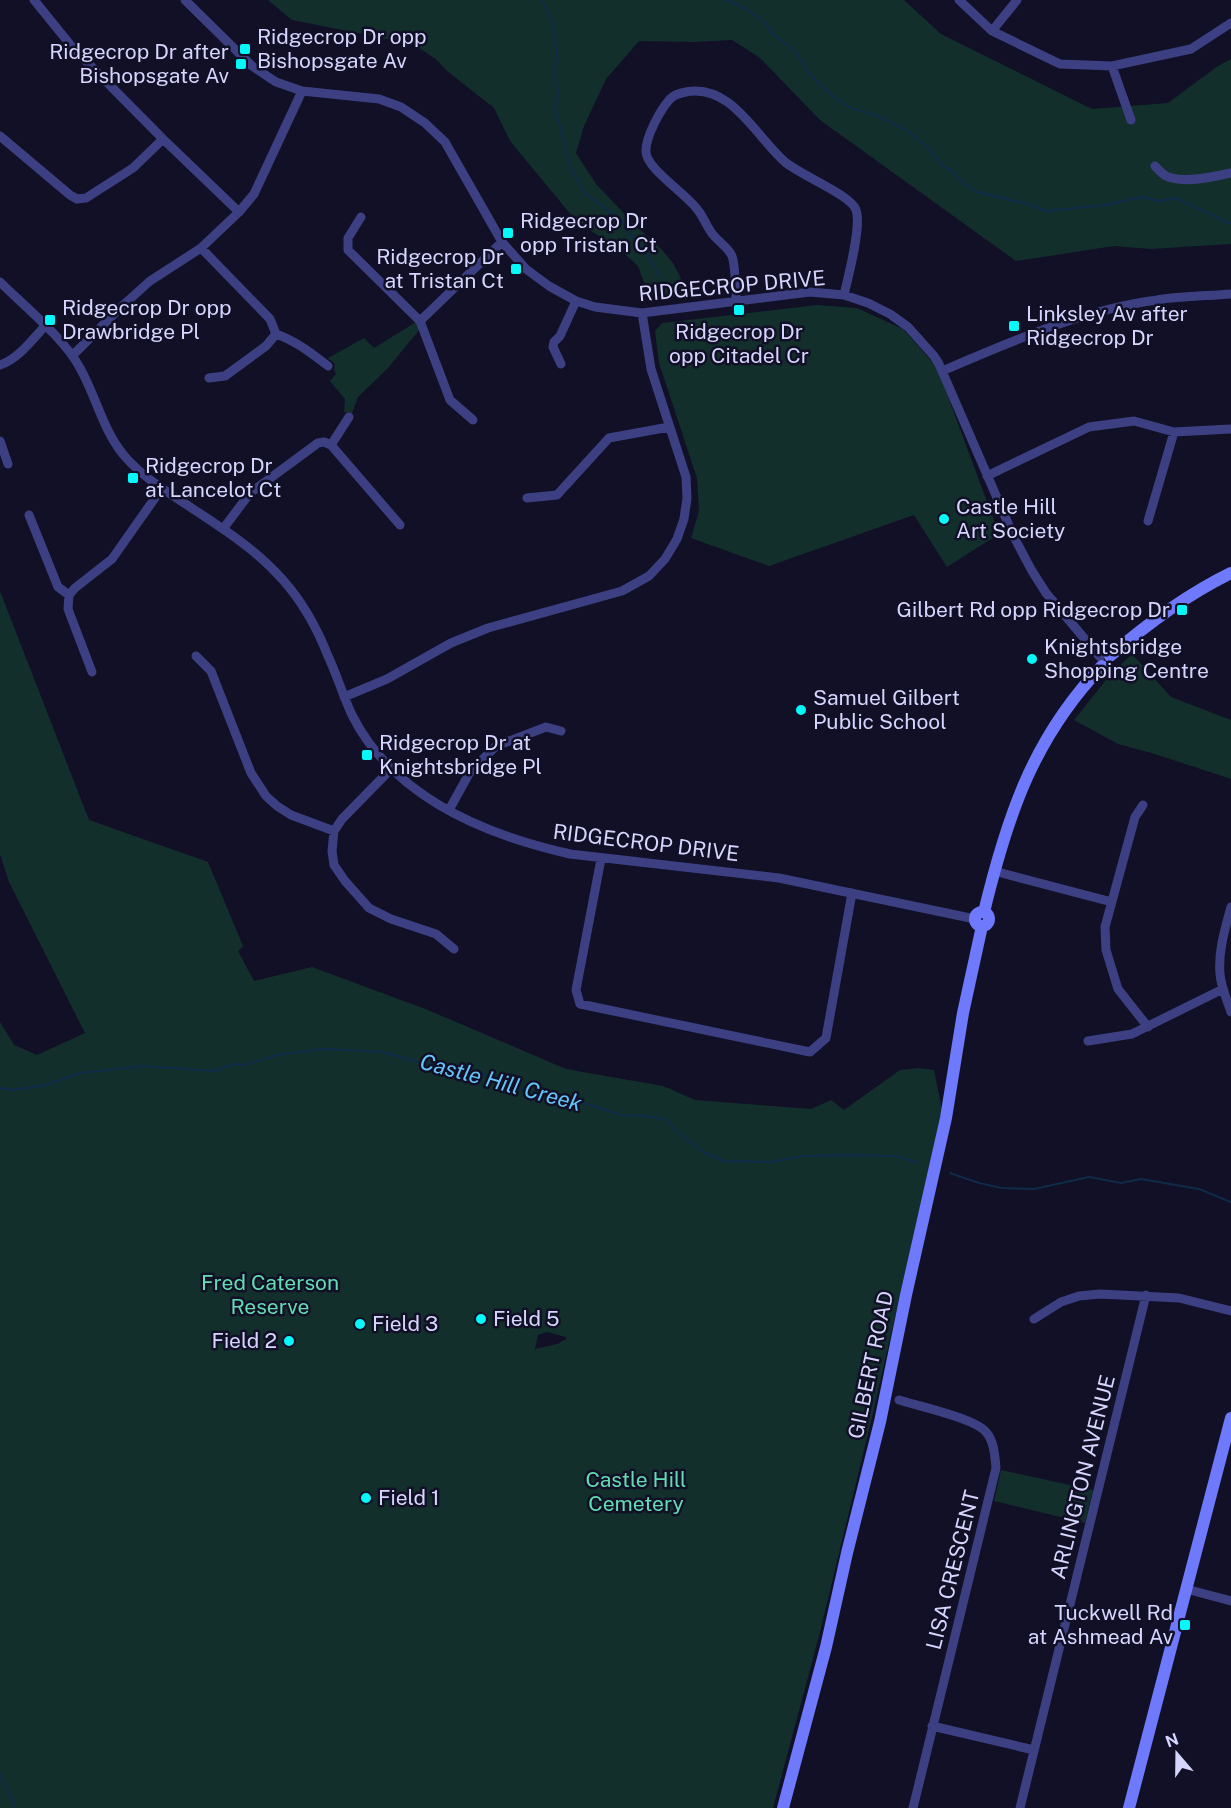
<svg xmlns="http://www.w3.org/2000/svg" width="1231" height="1808" font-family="'Public Sans',sans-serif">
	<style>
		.green { fill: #132f2c; fill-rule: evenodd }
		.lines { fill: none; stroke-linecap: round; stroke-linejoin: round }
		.stream { stroke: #0f2b4a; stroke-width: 2 }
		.street { stroke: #3c4083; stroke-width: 9 }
		.secondary { stroke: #6f79fb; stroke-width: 12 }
		.poi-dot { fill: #06f8f9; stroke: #111026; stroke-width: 2 }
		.labels { text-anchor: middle; stroke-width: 5; stroke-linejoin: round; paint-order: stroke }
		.poi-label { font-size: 21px; fill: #d6d5fe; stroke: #111026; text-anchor: start }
		.street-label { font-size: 21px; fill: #d6d5fe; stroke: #111026 }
		.park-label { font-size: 21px; fill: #62ddb2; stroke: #111026 }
		.water-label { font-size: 22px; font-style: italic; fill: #66c5fb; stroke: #111026 }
	</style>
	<rect width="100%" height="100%" fill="#111026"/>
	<path class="green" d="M 268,0 L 904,0 L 941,34 L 1092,109 L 1168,103 L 1218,66 L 1231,59 L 1231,244 L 1151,249 L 1114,246 L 1016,261 L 820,120 L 760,58 L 732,40 L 695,42 L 639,41 L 606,79 L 584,126 L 576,153 L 596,184 L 634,224 L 662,250 L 673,263 L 689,294 L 650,299 L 638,266 L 619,249 L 577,222 L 510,141 L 494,108 L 446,70 L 436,59 L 413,44 L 292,20 Z
		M 817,305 L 857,308 L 903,329 L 937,367 L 999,534 L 947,567 L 914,515 L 769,566 L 691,538 L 699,511 L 697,478 L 659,363 L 655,331 L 662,323 Z
		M 416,322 L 420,329 L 388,368 L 358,397 L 352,413 L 344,412 L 345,399 L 330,381 L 336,374 L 334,369 L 335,364 L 328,358 L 364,338 L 374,348 Z
		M 0,591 L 89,820 L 208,862 L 243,946 L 238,951 L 254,981 L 312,967 L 428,1010 L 566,1069 L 663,1086 L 695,1100 L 811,1109 L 831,1100 L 844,1110 L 900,1070 L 919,1068 L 934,1070 L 942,1110 L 873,1413 L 819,1636 L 773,1808 L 0,1808 L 0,1022 L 14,1045 L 37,1055 L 85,1033 L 9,882 L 0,854 ZM 547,1332 L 566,1337 L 566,1339 L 557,1344 L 535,1349 L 538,1335 Z
		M 1132,654 L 1171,697 L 1231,720 L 1231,779 L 1155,754 L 1118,744 L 1074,720 L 1110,675 Z
		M 1001,1470 L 1093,1490 L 1085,1523 L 994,1501 Z"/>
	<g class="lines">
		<path class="stream" d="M 542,0 L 552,22 L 557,55 L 554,75 L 559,96 L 555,107 L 571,170 L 586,194 L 622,221 L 629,233 L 646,251 L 660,277
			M 725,0 L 741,6 L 765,22 L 773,34 L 795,51 L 811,76 L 835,98 L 851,108 L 878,116 L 906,130 L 928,148 L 944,167 L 951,170 L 964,184 L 977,192 L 1028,204 L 1046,211 L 1104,205 L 1142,197 L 1160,201 L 1176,198 L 1231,224
			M 0,1088 L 12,1090 L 46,1085 L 80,1073 L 144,1066 L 213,1071 L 234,1064 L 244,1065 L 278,1055 L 322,1049 L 382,1052 L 422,1063 L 459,1068 L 486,1075 L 506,1088 L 546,1091 L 621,1115 L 646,1116 L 667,1120 L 674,1129 L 703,1152 L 724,1161 L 771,1162 L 803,1156 L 849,1155 L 896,1156 L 919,1163
			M 950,1173 L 979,1183 L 1002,1188 L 1034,1189 L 1089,1177 L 1121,1183 L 1141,1179 L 1199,1189 L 1231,1202
			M 0,1774 L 16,1808"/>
		<path class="street" d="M 34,0 L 73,48 L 163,139 L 239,212
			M 185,0 L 252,66 L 276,82 L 302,91 L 379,99 L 401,107 L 425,123 L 445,142 L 502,242 L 526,269 L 549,286 L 576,301 L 595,307 L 642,313 L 810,292 L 844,295 L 868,303 L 890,314 L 908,327 L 934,356 L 939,364 L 1014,537 L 1032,571 L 1046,593 L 1100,657
			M 959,0 L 992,31 L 1060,64 L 1112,66 L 1191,49 L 1231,23
			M 992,31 L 1017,0
			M 1112,66 L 1131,120
			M 0,136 L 70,195 L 77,199 L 86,198 L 133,168 L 163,139
			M 1155,166 C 1158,169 1162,174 1166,176 C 1183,184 1214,177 1231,173
			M 361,217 L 348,238 L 348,250 L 420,321 L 450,400 L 473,420
			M 201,248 L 270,319 L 276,334 L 266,346 L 225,376 L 209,378
			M 0,282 C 24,306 65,339 80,368 C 97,398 104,435 128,460 C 143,476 160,487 178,499 C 214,523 253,546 282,579 C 302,601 317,628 328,656 C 337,675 343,696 352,715 C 393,797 485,835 570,854 L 779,878 L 975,919
			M 736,302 C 736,292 735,264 732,256 C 728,247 717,241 711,232 C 706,225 703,216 697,209 C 686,194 646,168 646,152 C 645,138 660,110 670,99 C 674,95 680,93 686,92 C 731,83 756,137 785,162 C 800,175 851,195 856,210 C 862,226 848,277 844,295
			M 420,321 L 502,242
			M 276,334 C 296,341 311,353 328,366
			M 73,355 L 120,308 L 150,281 L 201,248 L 239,212 L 254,194 L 302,91
			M 561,364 L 553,347 L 554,342 L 560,336 L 576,301
			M 0,365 C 18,359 32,340 45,326
			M 942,371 C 1012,341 1082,310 1157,300 C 1181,296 1207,296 1231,294
			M 0,441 L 8,464
			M 331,445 L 349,417
			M 987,476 L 1089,427 L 1134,421 L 1174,432 L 1231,429
			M 527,498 L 557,495 L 609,438 L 669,427
			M 29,515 L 58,587 L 69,595 L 68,609 L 92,672
			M 1148,521 L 1174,432
			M 223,529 L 250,493 L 318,443 L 324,442 L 331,445 L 400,525
			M 69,595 L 75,588 L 112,559 L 162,488
			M 196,656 L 211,671 L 251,773 L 266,796 L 277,806 L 291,815 L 334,831
			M 344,697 L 387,679 L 451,643 L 488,628 L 622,591 L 649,576 L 665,559 L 677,539 L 684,519 L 687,498 L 686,477 L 651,369 L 642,313
			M 391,769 L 342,819 L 334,831 L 332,851 L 334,865 L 345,881 L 369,908 L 391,919 L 436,934 L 454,949
			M 1143,805 L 1135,817 L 1105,927 L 1106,950 L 1118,989 L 1148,1027
			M 449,810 L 470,772 L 496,746 L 546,727 L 561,731
			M 601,859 L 576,990 L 580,1004 L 810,1052 L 826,1038 L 852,893
			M 994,871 L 1112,902
			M 1231,907 C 1225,929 1218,951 1220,974 C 1221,987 1227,1000 1231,1012
			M 1088,1041 L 1132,1034 L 1223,989
			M 1034,1319 L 1061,1302 L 1079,1296 L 1100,1294 L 1179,1298 L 1231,1311
			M 899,1400 C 918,1406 974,1418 986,1432 C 994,1441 995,1456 996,1468 L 913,1808
			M 1186,1589 L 1231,1601
			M 932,1726 L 1034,1750
			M 1020,1808 L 1146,1295"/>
		<path class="secondary" d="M 1110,656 C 1147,624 1186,595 1231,573
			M975 919a7 7 0 1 1 14 0a7 7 0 1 1-14 0Z
			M 984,912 C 1007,817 1033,738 1102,666
			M 783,1808 L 826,1647 L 847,1553 L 880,1422 L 906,1295 L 946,1118 L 963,1013 L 982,926
			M 1129,1808 L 1231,1418"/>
	</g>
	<g class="poi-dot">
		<rect x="239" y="43" width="12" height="12" rx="3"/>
		<rect x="235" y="58" width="12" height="12" rx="3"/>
		<rect x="502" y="227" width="12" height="12" rx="3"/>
		<rect x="510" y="263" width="12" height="12" rx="3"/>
		<rect x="733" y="304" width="12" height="12" rx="3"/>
		<rect x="44" y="314" width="12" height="12" rx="3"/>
		<rect x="1008" y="320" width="12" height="12" rx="3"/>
		<rect x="127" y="472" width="12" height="12" rx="3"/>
		<circle cx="944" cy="519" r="6"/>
		<rect x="1176" y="604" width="12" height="12" rx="3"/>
		<circle cx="1032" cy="659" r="6"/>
		<circle cx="801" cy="710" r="6"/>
		<rect x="361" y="749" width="12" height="12" rx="3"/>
		<circle cx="481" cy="1319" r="6"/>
		<circle cx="360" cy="1324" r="6"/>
		<circle cx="289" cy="1341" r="6"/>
		<circle cx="366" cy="1498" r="6"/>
		<rect x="1179" y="1619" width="12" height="12" rx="3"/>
	</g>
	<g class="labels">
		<g class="poi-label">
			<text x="257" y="44">Ridgecrop Dr opp<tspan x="257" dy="24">Bishopsgate Av</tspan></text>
			<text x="229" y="59" text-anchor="end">Ridgecrop Dr after<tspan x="229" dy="24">Bishopsgate Av</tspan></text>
			<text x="520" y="228">Ridgecrop Dr<tspan x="520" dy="24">opp Tristan Ct</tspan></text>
			<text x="504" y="264" text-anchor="end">Ridgecrop Dr<tspan x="504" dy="24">at Tristan Ct</tspan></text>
			<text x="62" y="315">Ridgecrop Dr opp<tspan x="62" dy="24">Drawbridge Pl</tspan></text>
			<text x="1026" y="321">Linksley Av after<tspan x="1026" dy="24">Ridgecrop Dr</tspan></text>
			<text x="739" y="339" text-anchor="middle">Ridgecrop Dr<tspan x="739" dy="24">opp Citadel Cr</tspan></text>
			<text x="145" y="473">Ridgecrop Dr<tspan x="145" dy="24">at Lancelot Ct</tspan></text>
			<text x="956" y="514">Castle Hill<tspan x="956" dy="24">Art Society</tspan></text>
			<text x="1170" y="617" text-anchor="end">Gilbert Rd opp Ridgecrop Dr</text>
			<text x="1044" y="654">Knightsbridge<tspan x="1044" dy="24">Shopping Centre</tspan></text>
			<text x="813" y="705">Samuel Gilbert<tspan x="813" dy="24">Public School</tspan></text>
			<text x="379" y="750">Ridgecrop Dr at<tspan x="379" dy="24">Knightsbridge Pl</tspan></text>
			<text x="493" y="1326">Field 5</text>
			<text x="372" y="1331">Field 3</text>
			<text x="277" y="1348" text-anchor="end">Field 2</text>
			<text x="378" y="1505">Field 1</text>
			<text x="1173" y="1620" text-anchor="end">Tuckwell Rd<tspan x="1173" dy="24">at Ashmead Av</tspan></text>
		</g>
		<g class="street-label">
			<text transform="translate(732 286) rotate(-5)" y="7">RIDGECROP DRIVE</text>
			<text transform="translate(646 843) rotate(7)" y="7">RIDGECROP DRIVE</text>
			<text transform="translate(871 1365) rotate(-78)" y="7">GILBERT ROAD</text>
			<text transform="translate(1083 1477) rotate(-76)" y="7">ARLINGTON AVENUE</text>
			<text transform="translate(953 1570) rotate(-76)" y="7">LISA CRESCENT</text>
		</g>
		<g class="park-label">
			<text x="270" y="1290">Fred Caterson<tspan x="270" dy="24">Reserve</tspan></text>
			<text x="636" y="1487">Castle Hill<tspan x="636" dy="24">Cemetery</tspan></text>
		</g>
		<g class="water-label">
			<text transform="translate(501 1082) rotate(15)" y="8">Castle Hill Creek</text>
		</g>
	</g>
	<g transform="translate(1177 1754) rotate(340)" stroke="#111026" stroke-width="4.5" paint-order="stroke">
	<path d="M0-4.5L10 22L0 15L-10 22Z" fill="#d6d5fe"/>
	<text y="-9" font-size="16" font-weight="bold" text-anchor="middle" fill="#d6d5fe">N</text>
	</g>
</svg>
